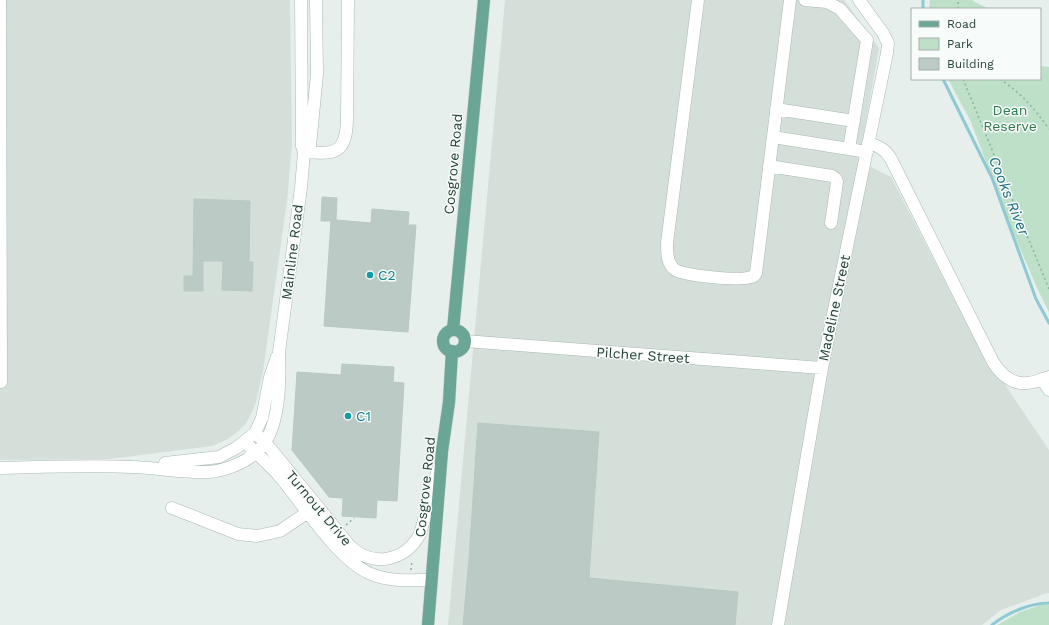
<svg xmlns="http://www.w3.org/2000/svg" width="1049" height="625" font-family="'Work Sans',sans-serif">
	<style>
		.built { fill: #d4dfda }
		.green { fill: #bfe0c8 }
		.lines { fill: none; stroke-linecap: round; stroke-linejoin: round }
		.stream { stroke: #8ec9d4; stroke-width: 3 }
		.building { fill: #bbcac4; stroke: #b8c9c2 }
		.minor-casing { stroke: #a8b8b2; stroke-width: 13 }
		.major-casing { stroke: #c2cac8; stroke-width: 13 }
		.path { stroke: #86b3a5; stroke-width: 1.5; stroke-dasharray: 2 3; stroke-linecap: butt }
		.minor { stroke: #fff; stroke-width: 12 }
		.major { stroke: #6aa596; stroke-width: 12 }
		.culture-dot { fill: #0f9aa8; stroke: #f7fbf9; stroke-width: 1.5 }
		.labels { text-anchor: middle; stroke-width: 3; stroke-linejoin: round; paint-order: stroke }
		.park-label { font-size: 14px; fill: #2d7a4b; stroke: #f7fbf9 }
		.street-label { font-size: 14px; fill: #24423a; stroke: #f7fbf9 }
		.culture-label { font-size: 14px; fill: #0d838f; stroke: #f7fbf9; text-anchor: start }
		.water-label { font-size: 15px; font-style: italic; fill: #1c6f80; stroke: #f7fbf9 }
	</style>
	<rect width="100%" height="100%" fill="#e6efeb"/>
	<path class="built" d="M 0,0 L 290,0 L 292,144 L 287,201 L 263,371 L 256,402 L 250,416 L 245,425 L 235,434 L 226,440 L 212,446 L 109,459 L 0,460 Z
		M 505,0 L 844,0 L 879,48 L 859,161 L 891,177 L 975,340 L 1049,450 L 1049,593 L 1047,593 L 1001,610 L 982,625 L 448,625 Z"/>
	<path class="green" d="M 930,0 L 973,0 L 973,1 L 989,9 L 929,9 Z
		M 1040,66 L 1049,67 L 1049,312 L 1038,290 L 1009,223 L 971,122 L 948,79 L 1040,79 Z
		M 1041,605 L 1049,605 L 1049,625 L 997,625 L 1020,612 Z"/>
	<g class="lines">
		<path class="stream" d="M 923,9 L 923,0
			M 943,79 L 992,178 L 1036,299 L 1049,323
			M 992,625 C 1007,613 1030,603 1049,603"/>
	</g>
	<path class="building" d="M 322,197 L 337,198 L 336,220 L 371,223 L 372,209 L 409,212 L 408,225 L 416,225 L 408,332 L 324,326 L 331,221 L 321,221 Z
		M 194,199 L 250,201 L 249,262 L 253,262 L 252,291 L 222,290 L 223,261 L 203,261 L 203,291 L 184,291 L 184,276 L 193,276 Z
		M 342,364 L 394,367 L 393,382 L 404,383 L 397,501 L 377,500 L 376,518 L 342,516 L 343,498 L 329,497 L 292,450 L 297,372 L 341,375 Z
		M 478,423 L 599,432 L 589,578 L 738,592 L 735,625 L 463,625 L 469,559 Z"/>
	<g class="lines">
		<defs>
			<path id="minor" d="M 0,0 L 1,382
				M 698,0 L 667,243 C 667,252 667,263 674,269 C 682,276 741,281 751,277 C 753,277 755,275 756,273 L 790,0
				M 805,0 L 827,2 L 840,9 L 867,40 L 849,149 L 867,152
				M 776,109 L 854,121
				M 773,137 L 849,149
				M 868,143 C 879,146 886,150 891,159 L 993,362 C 1000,373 1012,385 1027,383 C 1034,383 1042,379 1049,377
				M 305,151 L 310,146 L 317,74 L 316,0
				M 304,152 C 334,154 346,155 347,120 L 348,0
				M 769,166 L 832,176 L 836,179 L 837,182 L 831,223
				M 465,341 L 822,368
				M 1042,379 L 1049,390
				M 255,433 L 265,442 L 349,545 C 371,568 405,562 420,534 L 438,469
				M 245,442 C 257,454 271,466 282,479 C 304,506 339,561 371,574 C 390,582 411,580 431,580
				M 165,463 L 219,457 L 236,448 L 255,433 L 262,418 L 270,377 L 277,357
				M 0,468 C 44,467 89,465 133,467 C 158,468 184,473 209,472 C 229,470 254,460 266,441 C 280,417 280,380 279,352 L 301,188 L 304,152 L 302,146 L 301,0
				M 172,508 L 238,534 L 257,536 L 280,531 L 314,508
				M 778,625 L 822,368 L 887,53 L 888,43 L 883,33 L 859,0"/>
			<path id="major" d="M 453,330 L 484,0
				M443 341a11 11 0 1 1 22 0a11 11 0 1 1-22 0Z
				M 428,625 L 442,451 L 449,402 L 452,351"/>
		</defs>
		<use href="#minor" class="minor-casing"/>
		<use href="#major" class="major-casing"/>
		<path class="path" d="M 958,9 L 958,0
			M 963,79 L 1049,289
			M 1000,79 C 1022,94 1034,108 1049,129
			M 346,525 L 354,518
			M 411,570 L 412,560"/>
		<use href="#minor" class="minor"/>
		<use href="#major" class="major"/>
	</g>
	<g class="culture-dot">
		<circle cx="370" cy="275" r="4"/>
		<circle cx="348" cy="416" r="4"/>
	</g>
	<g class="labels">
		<g class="park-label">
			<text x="1010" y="115">Dean<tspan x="1010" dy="16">Reserve</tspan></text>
		</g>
		<g class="street-label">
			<text transform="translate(453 164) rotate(-85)" y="5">Cosgrove Road</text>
			<text transform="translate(292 252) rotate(-83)" y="5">Mainline Road</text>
			<text transform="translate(834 308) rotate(-78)" y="5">Madeline Street</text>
			<text transform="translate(643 355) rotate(4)" y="5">Pilcher Street</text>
			<text transform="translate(425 487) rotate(-84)" y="5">Cosgrove Road</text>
			<text transform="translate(319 508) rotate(50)" y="5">Turnout Drive</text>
		</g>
		<g class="culture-label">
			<text x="378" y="280">C2</text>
			<text x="356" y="421">C1</text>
		</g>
		<g class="water-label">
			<text transform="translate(1009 196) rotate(68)" y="5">Cooks River</text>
		</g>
	</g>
	<rect x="911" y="8" width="130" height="72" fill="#f7fbf9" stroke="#a3b1ad"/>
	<rect x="919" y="21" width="20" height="6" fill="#6aa596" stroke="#a3b1ad"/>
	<text x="947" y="28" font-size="12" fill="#24423a">Road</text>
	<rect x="919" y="38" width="20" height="12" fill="#bfe0c8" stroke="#a3b1ad"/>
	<text x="947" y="48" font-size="12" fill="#24423a">Park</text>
	<rect x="919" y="58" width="20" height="12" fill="#bbcac4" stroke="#a3b1ad"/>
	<text x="947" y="68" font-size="12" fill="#24423a">Building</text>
</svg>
